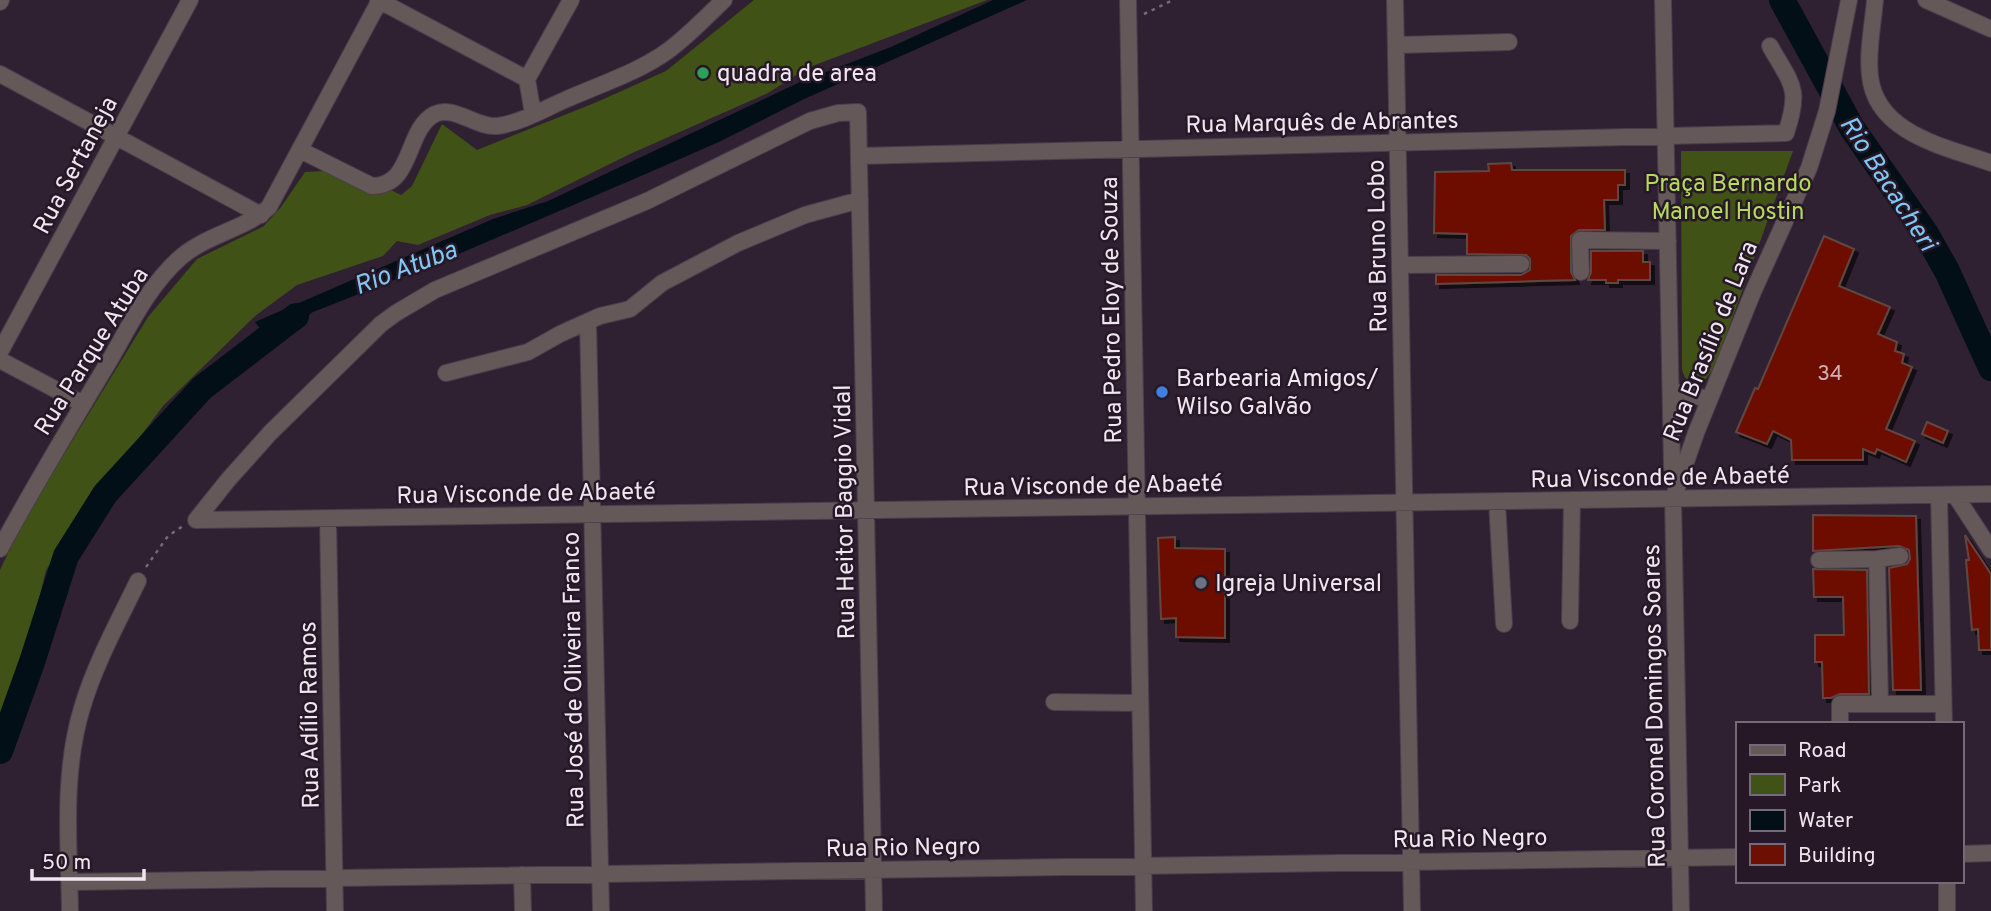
<svg xmlns="http://www.w3.org/2000/svg" width="1991" height="911" font-family="Overpass,sans-serif">
	<style>
		.green { fill: #415216 }
		.water { fill: #030f17 }
		.lines { fill: none; stroke-linecap: round; stroke-linejoin: round }
		.river { stroke: #030f17; stroke-width: 26 }
		.building { fill: #6d0f02; stroke: #604742; stroke-width: 2; filter: url(#shadow) }
		.minor-casing { stroke: #4a3d4c; stroke-width: 18 }
		.path { stroke: #766a78; stroke-width: 2.5; stroke-dasharray: 3.5 5; stroke-linecap: butt }
		.minor { stroke: #645859; stroke-width: 16 }
		.leisure-dot { fill: #2e9e5b; stroke: #261827; stroke-width: 2.5 }
		.shop-dot { fill: #3f7fe0; stroke: #261827; stroke-width: 2.5 }
		.worship-dot { fill: #6b7280; stroke: #261827; stroke-width: 2.5 }
		.labels { text-anchor: middle; stroke-width: 5; stroke-linejoin: round; paint-order: stroke }
		.number-label { font-size: 21px; fill: #cfb0b5 }
		.poi-label { font-size: 24px; fill: #f0e6f1; stroke: #261827; text-anchor: start }
		.street-label { font-size: 24px; fill: #f0e6f1; stroke: #261827 }
		.park-label { font-size: 24px; fill: #b6db5c; stroke: #261827 }
		.water-label { font-size: 26px; font-style: italic; fill: #80c8f4; stroke: #261827 }
	</style>
	<defs>
		<filter id="shadow"><feDropShadow dx="4" dy="4" stdDeviation="0" flood-color="#0009"/></filter>
	</defs>
	<rect width="100%" height="100%" fill="#2f2131"/>
	<path class="green" d="M 754,0 L 987,0 L 807,68 L 768,93 L 630,154 L 527,205 L 490,215 L 418,245 L 397,241 L 383,256 L 297,285 L 255,316 L 163,406 L 83,513 L 46,570 L 24,661 L 0,719 L 0,570 L 23,521 L 148,317 L 197,259 L 264,226 L 281,207 L 305,172 L 324,171 L 362,189 L 391,190 L 401,195 L 412,186 L 442,124 L 477,150 L 597,102 L 666,71 Z
		M 1681,151 L 1793,151 L 1720,352 L 1712,371 L 1700,386 C 1690,385 1685,380 1682,370 Z"/>
	<path class="water" d="M 993,0 L 1027,0 L 802,100 L 721,141 L 648,173 L 440,262 L 313,312 L 271,343 L 255,322 L 493,219 L 548,201 L 800,82 L 891,47 Z"/>
	<g class="lines">
		<path class="river" d="M 1782,0 L 1852,128 L 1926,234 L 1947,271 L 1991,368
			M 0,751 L 32,662 L 66,556 L 105,494 L 202,388 L 296,316"/>
	</g>
	<path class="building" d="M 1511,163 L 1512,170 L 1625,170 L 1625,185 L 1618,185 L 1618,200 L 1604,200 L 1605,230 L 1579,230 L 1571,236 L 1571,272 L 1575,280 L 1436,284 L 1436,275 L 1521,275 L 1530,270 L 1530,259 L 1526,255 L 1467,254 L 1467,234 L 1434,233 L 1435,172 L 1489,171 L 1488,164 Z
		M 1824,236 L 1854,249 L 1839,286 L 1890,307 L 1878,334 L 1897,342 L 1895,351 L 1904,354 L 1902,363 L 1912,367 L 1886,429 L 1915,441 L 1906,462 L 1877,449 L 1875,454 L 1863,449 L 1863,460 L 1792,460 L 1791,440 L 1773,431 L 1767,444 L 1736,432 L 1755,388 L 1758,389 Z
		M 1591,251 L 1643,251 L 1643,262 L 1650,262 L 1650,280 L 1618,280 L 1618,283 L 1606,283 L 1606,280 L 1588,280 L 1591,272 Z
		M 1927,422 L 1948,431 L 1943,443 L 1922,434 Z
		M 1813,515 L 1916,516 L 1921,690 L 1893,690 L 1889,568 L 1907,564 L 1910,559 L 1909,550 L 1899,546 L 1813,551 Z
		M 1965,535 L 1991,574 L 1991,650 L 1979,650 L 1978,629 L 1972,630 L 1966,560 L 1969,560 Z
		M 1175,537 L 1175,548 L 1225,549 L 1225,638 L 1176,637 L 1176,618 L 1161,619 L 1158,538 Z
		M 1813,569 L 1867,570 L 1869,694 L 1840,694 L 1831,698 L 1823,698 L 1822,662 L 1815,662 L 1815,635 L 1844,635 L 1843,597 L 1814,597 Z"/>
	<g class="lines">
		<defs>
			<path id="minor" d="M 378,0 L 527,79
				M 1128,0 L 1144,911
				M 1395,0 L 1412,911
				M 1663,0 L 1672,467
				M 1875,0 C 1873,24 1867,52 1870,76 C 1876,134 1946,147 1991,163
				M 1926,0 L 1991,29
				M 0,2 L 1,0
				M 1396,45 L 1509,42
				M 0,74 L 261,215
				M 527,79 L 571,0
				M 527,79 L 533,114
				M 300,150 L 372,186 C 414,186 405,129 435,114 C 454,105 477,128 497,126 C 521,123 546,108 567,99 C 601,84 639,72 669,50 C 688,36 706,17 724,0
				M 859,156 L 1786,133 C 1801,88 1792,85 1770,46
				M 1400,265 L 1521,264
				M 1581,272 L 1580,240 L 1668,241
				M 588,322 L 601,911
				M 0,352 L 190,0
				M 0,360 L 83,404
				M 446,373 L 528,352 L 560,334 L 600,316 L 630,309 L 662,283 L 738,243 L 805,215 L 860,200
				M 1671,391 L 1709,399
				M 1939,495 L 1944,724
				M 1955,495 L 1991,550
				M 1497,502 L 1504,624
				M 328,519 L 335,911
				M 196,520 L 1991,494
				M 196,520 L 228,480 L 270,433 L 381,324 L 396,313 L 435,290 L 647,201 L 810,121 L 838,113 L 858,112 L 874,911
				M 0,549 C 35,484 73,421 111,358 C 131,323 150,284 181,257 C 208,234 246,229 269,207 L 380,0
				M 1877,559 L 1900,556
				M 1819,560 L 1877,559 L 1880,704
				M 1570,621 L 1572,500
				M 1054,702 L 1140,703
				M 1840,724 L 1840,704 L 1943,704
				M 1961,854 L 1991,853
				M 522,875 L 523,911
				M 1947,881 L 1947,911
				M 70,882 L 1737,857
				M 70,911 C 69,844 62,774 82,708 C 95,664 118,622 138,581
				M 1681,911 L 1673,499 L 1696,433 L 1753,292 L 1809,168 L 1827,111 L 1849,0"/>
		</defs>
		<use href="#minor" class="minor-casing"/>
		<path class="path" d="M 1144,14 L 1173,0
			M 146,567 L 168,536 L 183,526"/>
		<use href="#minor" class="minor"/>
	</g>
	<circle class="leisure-dot" cx="703" cy="73" r="7"/>
	<circle class="shop-dot" cx="1162" cy="392" r="7"/>
	<circle class="worship-dot" cx="1201" cy="583" r="7"/>
	<g class="labels">
		<g class="number-label">
			<text x="1830" y="380">34</text>
		</g>
		<g class="poi-label">
			<text x="717" y="81">quadra de area</text>
			<text x="1176" y="386">Barbearia Amigos/<tspan x="1176" dy="28">Wilso Galvão</tspan></text>
			<text x="1215" y="591">Igreja Universal</text>
		</g>
		<g class="street-label">
			<text transform="translate(1322 122) rotate(-1)" y="8">Rua Marquês de Abrantes</text>
			<text transform="translate(75 165) rotate(-62)" y="8">Rua Sertaneja</text>
			<text transform="translate(1377 246) rotate(-91)" y="8">Rua Bruno Lobo</text>
			<text transform="translate(1111 310) rotate(-91)" y="8">Rua Pedro Eloy de Souza</text>
			<text transform="translate(1710 341) rotate(-68)" y="8">Rua Brasílio de Lara</text>
			<text transform="translate(91 351) rotate(-58)" y="8">Rua Parque Atuba</text>
			<text transform="translate(1660 477) rotate(-1)" y="8">Rua Visconde de Abaeté</text>
			<text transform="translate(1093 485) rotate(-1)" y="8">Rua Visconde de Abaeté</text>
			<text transform="translate(526 493) rotate(-1)" y="8">Rua Visconde de Abaeté</text>
			<text transform="translate(844 512) rotate(-91)" y="8">Rua Heitor Baggio Vidal</text>
			<text transform="translate(573 680) rotate(-91)" y="8">Rua José de Oliveira Franco</text>
			<text transform="translate(1654 706) rotate(-91)" y="8">Rua Coronel Domingos Soares</text>
			<text transform="translate(309 715) rotate(-91)" y="8">Rua Adílio Ramos</text>
			<text transform="translate(1470 838) rotate(-1)" y="8">Rua Rio Negro</text>
			<text transform="translate(903 847) rotate(-1)" y="8">Rua Rio Negro</text>
		</g>
		<g class="park-label">
			<text x="1728" y="191">Praça Bernardo<tspan x="1728" dy="28">Manoel Hostin</tspan></text>
		</g>
		<g class="water-label">
			<text transform="translate(1889 183) rotate(57)" y="9">Rio Bacacheri</text>
			<text transform="translate(405 267) rotate(-21)" y="9">Rio Atuba</text>
		</g>
	</g>
	<rect x="1736" y="722" width="228" height="161" fill="#261827" stroke="#776a78" stroke-width="2"/>
	<rect x="1750" y="745" width="35" height="10" fill="#645859" stroke="#776a78" stroke-width="2"/>
	<text x="1798" y="757" font-size="21" fill="#f0e6f1">Road</text>
	<rect x="1750" y="774" width="35" height="21" fill="#415216" stroke="#776a78" stroke-width="2"/>
	<text x="1798" y="792" font-size="21" fill="#f0e6f1">Park</text>
	<rect x="1750" y="810" width="35" height="21" fill="#030f17" stroke="#776a78" stroke-width="2"/>
	<text x="1798" y="827" font-size="21" fill="#f0e6f1">Water</text>
	<rect x="1750" y="844" width="35" height="21" fill="#6d0f02" stroke="#776a78" stroke-width="2"/>
	<text x="1798" y="862" font-size="21" fill="#f0e6f1">Building</text>
	<path d="M32 869v10h112v-10" fill="none" stroke="#f0e6f1" stroke-width="3.5"/>
	<text x="42" y="869" font-size="21" fill="#f0e6f1" stroke="#261827" stroke-width="5" paint-order="stroke">50 m</text>
</svg>
